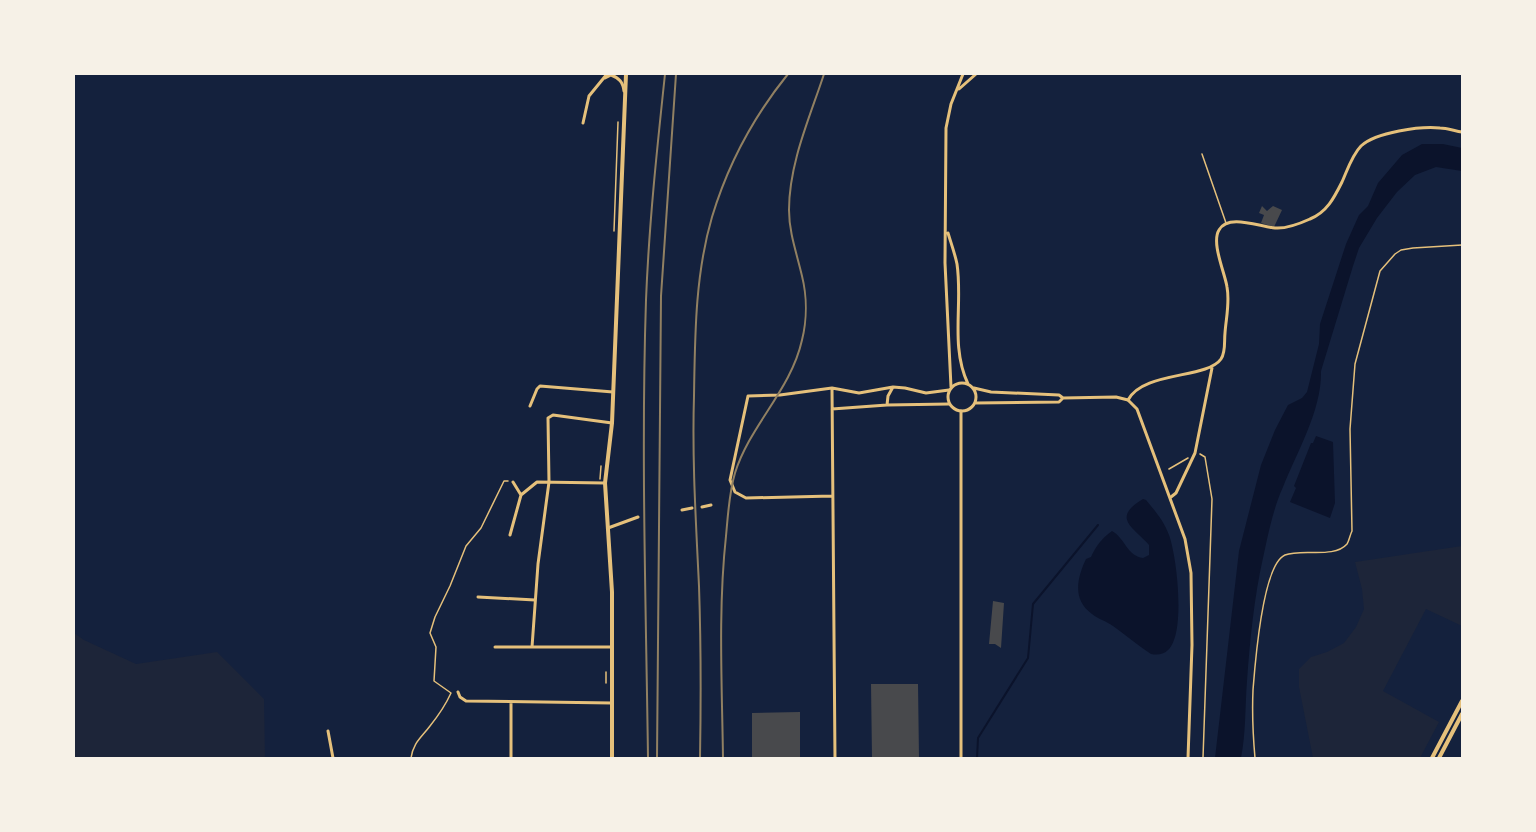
<svg xmlns="http://www.w3.org/2000/svg" width="1536" height="832" font-family="Inter,sans-serif">
	<style>
		.green { fill: #1d2539 }
		.water { fill: #0b132b }
		.lines { fill: none; stroke-linecap: round; stroke-linejoin: round }
		.stream { stroke: #0b132b; stroke-width: 2 }
		.building { fill: #48494c }
		.path { stroke: #e5c07b; stroke-width: 1.5 }
		.service { stroke: #e5c07b; stroke-width: 1.5 }
		.minor { stroke: #e5c07b; stroke-width: 3 }
		.tertiary { stroke: #e5c07b; stroke-width: 3 }
		.secondary { stroke: #e5c07b; stroke-width: 4 }
		.rail { stroke: #918062; stroke-width: 2 }
	</style>
	<rect width="100%" height="100%" fill="#14213d"/>
	<path class="green" d="M 1462,546 L 1462,626 L 1426,609 L 1383,691 L 1439,722 L 1420,758 L 1313,758 L 1299,687 L 1299,669 L 1311,657 L 1327,652 L 1344,643 L 1356,627 L 1364,609 L 1362,589 L 1355,562 Z
		M 74,633 L 84,640 L 136,664 L 217,652 L 264,699 L 265,758 L 74,758 Z"/>
	<path class="water" d="M 1422,144 L 1443,144 L 1462,148 L 1462,171 L 1436,167 L 1415,175 L 1397,192 L 1377,218 L 1359,248 L 1353,266 L 1321,371 C 1322,410 1297,452 1283,487 C 1273,509 1268,535 1263,558 C 1254,598 1250,640 1247,681 C 1245,707 1246,733 1241,758 L 1215,758 L 1239,551 L 1261,465 L 1275,430 L 1288,405 L 1302,398 L 1307,392 L 1319,344 L 1320,324 L 1346,244 L 1359,215 L 1368,206 L 1378,183 L 1402,155 Z
		M 1316,436 L 1333,442 L 1335,503 L 1330,518 L 1290,502 L 1296,488 L 1294,486 L 1311,443 L 1313,443 Z
		M 1143,499 L 1146,500 C 1155,511 1164,521 1169,535 C 1177,557 1186,634 1168,650 C 1163,655 1157,655 1151,654 C 1137,645 1126,635 1113,626 C 1106,621 1098,619 1092,614 C 1072,600 1077,578 1086,559 L 1091,557 C 1096,546 1102,538 1112,531 C 1125,538 1127,556 1143,558 L 1149,555 L 1149,545 C 1133,527 1111,518 1143,499 Z"/>
	<g class="lines">
		<path class="stream" d="M 977,758 L 978,738 L 1028,658 L 1033,604 L 1098,525"/>
	</g>
	<path class="building" d="M 1262,206 L 1267,211 L 1273,206 L 1282,210 L 1274,227 L 1261,223 L 1264,215 L 1259,213 Z
		M 993,601 L 1004,603 L 1001,648 L 995,644 L 989,644 Z
		M 871,684 L 918,684 L 919,758 L 872,758 Z
		M 800,712 L 800,758 L 752,758 L 752,713 Z"/>
	<g class="lines">
		<path class="path" d="M 614,231 L 618,122
			M 1200,454 L 1205,457 L 1212,499 L 1203,758
			M 1169,469 L 1188,458
			M 600,479 L 601,466
			M 606,672 L 606,683
			M 411,758 C 413,743 421,738 430,726 C 438,716 446,704 451,693 L 434,681 L 436,647 L 430,633 L 435,617 L 450,586 L 466,546 L 481,528 L 504,481 L 508,481
			M 1255,758 C 1253,736 1252,713 1253,690 C 1255,665 1262,565 1285,555 C 1302,548 1334,559 1347,544 C 1349,541 1350,535 1352,531 L 1350,429 L 1355,364 L 1380,271 L 1395,254 L 1401,250 L 1413,248 L 1462,245"/>
		<path class="service" d="M 1202,154 L 1226,223"/>
		<path class="minor" d="M 605,78 L 611,75 C 619,78 623,82 624,91
			M 583,123 L 589,96 L 607,74
			M 832,388 L 780,395 L 748,396 L 730,480 L 735,492 L 746,498 L 832,496
			M 1128,400 C 1143,371 1207,379 1221,359 C 1226,352 1224,341 1225,333 C 1226,318 1230,303 1227,287 C 1225,273 1211,243 1219,230 C 1228,213 1260,227 1275,228 C 1287,229 1299,224 1310,219 C 1327,212 1334,198 1342,182 C 1347,171 1352,155 1361,146 C 1376,132 1421,126 1440,128 C 1447,128 1455,131 1462,132
			M 887,405 L 888,396 L 893,387
			M 530,406 L 537,389 L 540,386 L 613,392
			M 832,409 L 887,405 L 949,404
			M 961,411 L 961,758
			M 513,482 L 521,495 L 537,482 L 605,483
			M 1171,497 L 1176,493 L 1195,453 L 1212,368
			M 702,507 L 711,505
			M 682,510 L 692,508
			M 608,528 L 638,517
			M 510,535 L 521,495
			M 478,597 L 535,600
			M 495,647 L 612,647
			M 532,647 L 538,564 L 549,482 L 548,418 L 553,415 L 612,423
			M 458,692 L 460,697 L 466,701 L 612,703
			M 511,702 L 511,758
			M 328,731 L 333,758
			M 835,758 L 832,388 L 859,393 L 893,387 L 905,388 L 926,393 L 949,390"/>
		<path class="tertiary" d="M 959,89 L 976,74
			M 948,233 C 951,243 955,254 957,264 C 963,304 950,346 968,384
			M948 397a14 14 0 1 1 28 0a14 14 0 1 1-28 0Z
			M 951,387 L 945,263 L 946,128 L 951,104 L 963,74
			M 974,388 L 991,392 L 1059,395 L 1063,398
			M 975,403 L 1059,402 L 1063,398 L 1116,397 L 1128,400 L 1137,409 L 1185,539 L 1191,573 L 1192,645 L 1188,758"/>
		<path class="secondary" d="M 612,758 L 612,592 L 605,483 L 612,423 L 626,74
			M 1432,758 L 1462,701
			M 1439,758 L 1462,714"/>
		<path class="rail" d="M 648,758 C 646,606 641,452 646,300 C 649,224 657,149 665,74
			M 657,758 L 661,296 L 676,74
			M 700,758 C 701,701 701,644 699,586 C 696,523 692,460 694,396 C 695,336 695,275 712,217 C 728,164 754,116 788,74
			M 723,758 C 722,685 718,609 726,536 C 728,515 729,493 735,473 C 750,425 791,390 802,340 C 807,320 807,296 802,276 C 797,254 789,233 789,210 C 789,163 810,117 824,74"/>
	</g>
	<rect width="1536" height="832" fill="none" stroke="#f6f1e7" stroke-width="150"/>
</svg>
